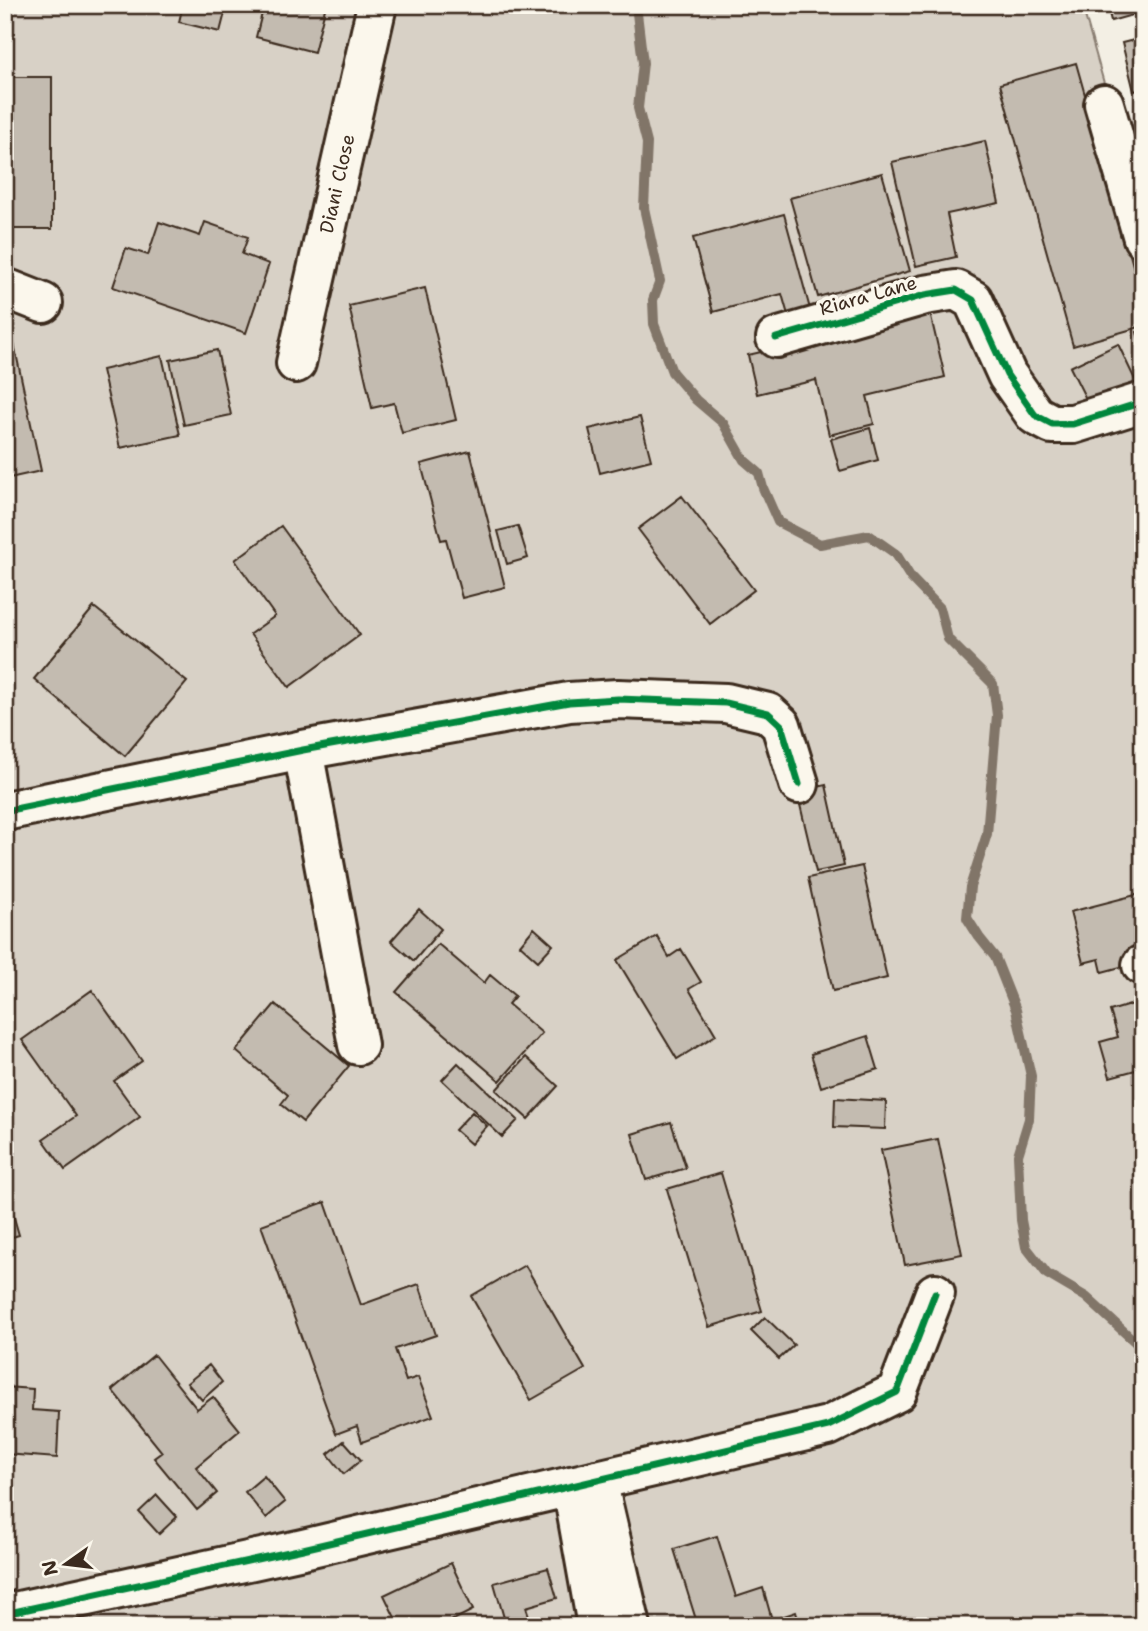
<svg xmlns="http://www.w3.org/2000/svg" width="1148" height="1631" font-family="'Shantell Sans',sans-serif">
	<style>
		.green { fill: #d8d1c6; stroke: #8a7e72; stroke-width: 2 }
		.lines { fill: none; stroke-linecap: round; stroke-linejoin: round }
		.stream { stroke: #817468; stroke-width: 10 }
		.building { fill: #c3bbb0; stroke: #3b2a1e; stroke-width: 2 }
		.minor-casing { stroke: #3b2a1e; stroke-width: 44 }
		.minor { stroke: #fbf7ec; stroke-width: 38 }
		.cycleway-casing { stroke: #fbf7ec; stroke-width: 11 }
		.cycleway { stroke: #00873e; stroke-width: 7 }
		.labels { text-anchor: middle; stroke-width: 7; stroke-linejoin: round; paint-order: stroke }
		.street-label { font-size: 19px; fill: #3b2a1e; stroke: #fbf7ec }
	</style>
	<rect width="100%" height="100%" fill="#f3efe4"/>
	<filter id="ink" filterUnits="userSpaceOnUse"><feTurbulence type="fractalNoise" baseFrequency=".0143" numOctaves="2"/><feDisplacementMap in="SourceGraphic" scale="14" xChannelSelector="R" yChannelSelector="G"/><feConvolveMatrix kernelMatrix="1 2 1 2 8 2 1 2 1" color-interpolation-filters="sRGB"/></filter>
	<g filter="url(#ink)">
		<path class="green" d="M 5,5 L 1082,5 L 1143,222 L 1143,1626 L 5,1626 Z"/>
		<g class="lines">
			<path class="stream" d="M 636,5 L 643,63 L 638,108 L 647,143 L 644,208 L 660,281 L 653,300 L 654,324 L 672,372 L 696,400 L 723,423 L 744,460 L 759,473 L 763,488 L 778,522 L 820,544 L 869,535 L 896,554 L 911,578 L 940,608 L 948,639 L 993,684 L 997,715 L 987,834 L 970,887 L 967,918 L 979,937 L 995,957 L 1016,1010 L 1031,1076 L 1029,1119 L 1018,1155 L 1021,1220 L 1026,1247 L 1047,1274 L 1086,1297 L 1143,1349"/>
		</g>
		<path class="building" d="M 183,5 L 227,5 L 220,32 L 179,22 Z
			M 264,5 L 326,5 L 314,52 L 256,37 Z
			M 471,5 L 548,5 L 549,8 L 471,12 Z
			M 1107,5 L 1143,5 L 1143,12 L 1111,21 Z
			M 1138,39 L 1143,61 L 1143,89 L 1134,91 L 1122,43 Z
			M 1076,63 L 1143,301 L 1143,326 L 1073,346 L 1000,84 Z
			M 5,77 L 52,77 L 52,229 L 5,229 Z
			M 985,141 L 999,203 L 947,214 L 956,257 L 916,266 L 892,162 Z
			M 882,173 L 910,271 L 818,297 L 790,198 Z
			M 784,214 L 810,309 L 788,315 L 782,294 L 713,312 L 693,238 Z
			M 159,222 L 200,236 L 205,222 L 248,237 L 242,254 L 269,264 L 246,333 L 113,287 L 126,248 L 148,255 Z
			M 425,288 L 456,420 L 402,433 L 394,403 L 372,408 L 349,306 Z
			M 930,313 L 945,377 L 867,396 L 874,424 L 829,435 L 816,380 L 757,394 L 748,355 Z
			M 1143,330 L 1143,355 L 1137,332 Z
			M 13,339 L 41,471 L 5,479 L 5,341 Z
			M 1118,344 L 1138,386 L 1091,409 L 1070,367 Z
			M 217,350 L 231,415 L 184,425 L 170,360 Z
			M 162,356 L 180,435 L 120,448 L 102,370 Z
			M 640,417 L 651,460 L 600,473 L 589,429 Z
			M 870,428 L 878,460 L 840,471 L 831,439 Z
			M 470,451 L 505,587 L 462,598 L 446,539 L 441,540 L 421,464 Z
			M 682,496 L 754,590 L 710,624 L 638,529 Z
			M 281,526 L 360,635 L 289,687 L 250,634 L 275,616 L 235,560 Z
			M 518,526 L 528,558 L 507,564 L 498,531 Z
			M 94,607 L 187,682 L 125,756 L 34,679 Z
			M 5,718 L 14,727 L 5,735 Z
			M 826,785 L 844,866 L 816,872 L 797,792 Z
			M 862,866 L 887,978 L 833,991 L 808,878 Z
			M 1143,893 L 1143,961 L 1102,972 L 1099,959 L 1083,963 L 1070,912 Z
			M 419,909 L 441,929 L 414,961 L 391,941 Z
			M 534,928 L 553,945 L 538,961 L 520,945 Z
			M 657,936 L 669,957 L 681,949 L 701,982 L 689,989 L 716,1035 L 677,1059 L 617,960 Z
			M 438,944 L 484,983 L 490,975 L 515,996 L 508,1004 L 542,1033 L 500,1081 L 396,992 Z
			M 92,990 L 142,1061 L 114,1081 L 140,1117 L 65,1170 L 43,1139 L 76,1116 L 22,1040 Z
			M 1143,1001 L 1143,1068 L 1110,1077 L 1100,1042 L 1118,1037 L 1110,1011 Z
			M 275,1004 L 349,1066 L 303,1122 L 281,1104 L 288,1095 L 236,1051 Z
			M 868,1036 L 878,1069 L 821,1087 L 811,1054 Z
			M 526,1057 L 558,1086 L 528,1119 L 496,1090 Z
			M 458,1063 L 518,1120 L 502,1137 L 442,1080 Z
			M 835,1098 L 886,1101 L 885,1129 L 834,1127 Z
			M 472,1112 L 487,1126 L 471,1144 L 455,1130 Z
			M 671,1122 L 686,1168 L 646,1180 L 632,1134 Z
			M 938,1139 L 962,1254 L 905,1265 L 881,1150 Z
			M 721,1173 L 762,1311 L 709,1327 L 667,1189 Z
			M 325,1202 L 361,1305 L 419,1284 L 436,1335 L 395,1349 L 406,1381 L 418,1377 L 433,1416 L 362,1442 L 357,1426 L 336,1434 L 261,1225 Z
			M 10,1204 L 19,1235 L 5,1239 L 5,1205 Z
			M 525,1265 L 585,1369 L 531,1400 L 471,1296 Z
			M 765,1317 L 794,1345 L 779,1359 L 751,1331 Z
			M 154,1355 L 197,1409 L 213,1397 L 240,1430 L 196,1467 L 217,1493 L 197,1510 L 154,1458 L 162,1452 L 112,1390 Z
			M 209,1365 L 222,1382 L 202,1400 L 187,1383 Z
			M 5,1387 L 33,1389 L 32,1410 L 59,1412 L 57,1458 L 5,1454 Z
			M 344,1441 L 361,1460 L 344,1474 L 328,1454 Z
			M 264,1476 L 285,1502 L 266,1518 L 245,1492 Z
			M 157,1495 L 177,1517 L 159,1534 L 139,1512 Z
			M 717,1536 L 736,1597 L 763,1588 L 772,1620 L 796,1612 L 800,1626 L 698,1626 L 674,1549 Z
			M 451,1563 L 473,1610 L 451,1621 L 453,1626 L 399,1626 L 384,1595 Z
			M 548,1568 L 557,1598 L 526,1607 L 530,1619 L 506,1625 L 494,1583 Z
			M 257,1617 L 272,1626 L 251,1626 Z"/>
		<g class="lines">
			<defs>
				<g id="minor">
					<path d="M 1104,104 L 1143,238"/>
					<path d="M 5,288 L 43,303"/>
					<path d="M 776,338 L 925,295 L 956,290 L 973,300 L 1007,375 L 1035,415 L 1052,424 L 1073,424 L 1143,402"/>
					<path id="s1" d="M 296,363 L 377,5"/>
					<path d="M 303,750 L 358,1045"/>
					<path d="M 5,811 L 303,750 L 569,702 L 618,699 L 726,703 L 768,713 L 781,725 L 799,784"/>
					<path d="M 1142,965 L 1143,965"/>
					<path d="M 597,1480 L 631,1626"/>
					<path d="M 572,1486 L 597,1626"/>
					<path d="M 5,1614 L 303,1549 L 828,1426 L 897,1392 L 935,1293"/>
				</g>
			</defs>
			<use href="#minor" class="minor-casing"/>
			<use href="#minor" class="minor"/>
			<defs>
				<path id="cycleway" d="M 776,338 L 925,295 L 956,290 L 973,300 L 1007,375 L 1035,415 L 1052,424 L 1073,424 L 1143,402
					M 5,811 L 303,750 L 569,702 L 618,699 L 726,703 L 768,713 L 781,725 L 799,784
					M 5,1614 L 303,1549 L 828,1426 L 897,1392 L 935,1293"/>
			</defs>
			<use href="#cycleway" class="cycleway-casing"/>
			<use href="#cycleway" class="cycleway"/>
		</g>
	</g>
	<g class="labels">
		<g class="street-label">
			<text dy="7" stroke="none"><textPath href="#s1" startOffset="184">Diani Close</textPath></text>
			<text transform="translate(868 295) rotate(-16)" y="7">Riara Lane</text>
		</g>
	</g>
	<rect width="1148" height="1631" fill="none" stroke="#fbf7ec" stroke-width="28"/>
	<rect x="14" y="14" width="1120" height="1603" fill="none" stroke="#3b2a1e" stroke-width="2.5" filter="url(#ink)"/>
	<g transform="translate(66 1564) rotate(256)" stroke="#fbf7ec" stroke-width="5" paint-order="stroke">
	<path d="M0-5L12 26L0 18L-12 26Z" fill="#3b2a1e"/>
	<text y="-10" font-size="19" font-weight="bold" text-anchor="middle" fill="#3b2a1e">N</text>
	</g>
</svg>
